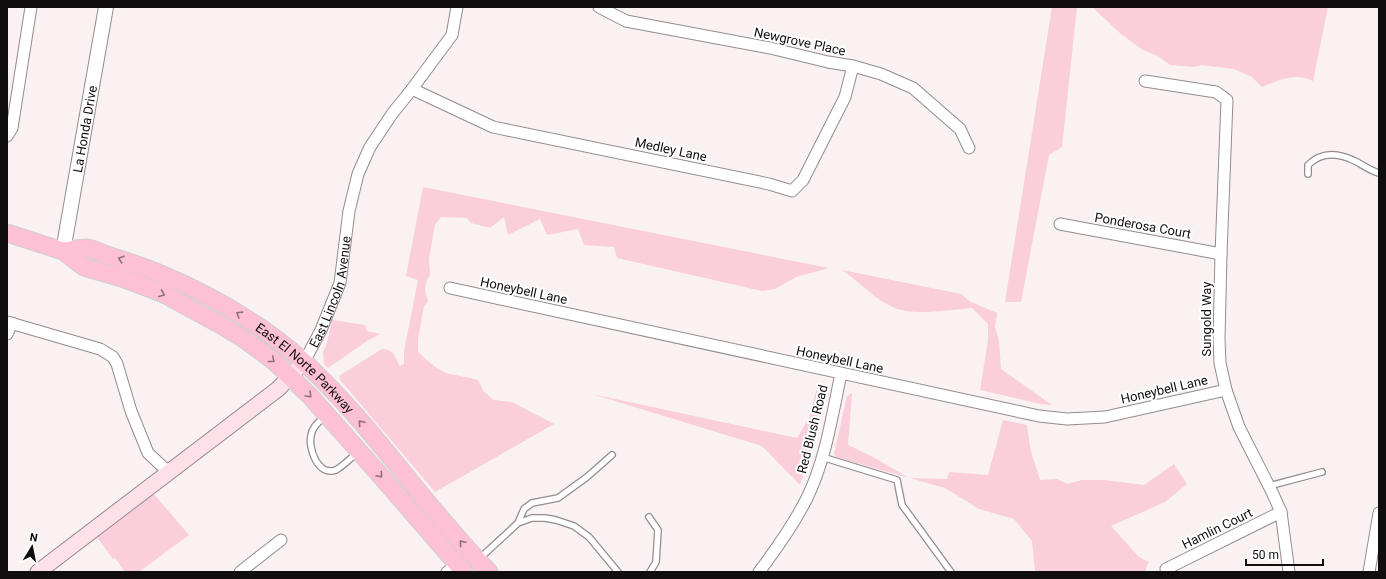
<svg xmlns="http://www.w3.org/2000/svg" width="1386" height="579" font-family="Roboto,sans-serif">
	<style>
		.green { fill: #facedb }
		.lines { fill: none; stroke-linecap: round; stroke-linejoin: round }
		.service-casing { stroke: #948b8e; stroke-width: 8 }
		.minor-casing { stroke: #948b8e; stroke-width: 13 }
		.tertiary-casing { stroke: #948b8e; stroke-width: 16 }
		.secondary-casing { stroke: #948b8e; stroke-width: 17 }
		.primary-casing { stroke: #cfcfcf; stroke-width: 19 }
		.service { stroke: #fff; stroke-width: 5.5 }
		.minor { stroke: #fff; stroke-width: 11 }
		.tertiary { stroke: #fff; stroke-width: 14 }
		.secondary { stroke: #fee0e9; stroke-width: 15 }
		.primary { stroke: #fdc0d4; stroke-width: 17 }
		.oneway { stroke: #926f7b }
		.labels { text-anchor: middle; stroke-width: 4; stroke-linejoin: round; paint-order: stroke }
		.street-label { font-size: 13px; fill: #100d0e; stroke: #fff }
	</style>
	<rect width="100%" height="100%" fill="#faf1f3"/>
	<path class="green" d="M 1052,7 L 1077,7 L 1062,147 L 1049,155 L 1021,302 L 1005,302 Z
		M 1092,7 L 1328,7 L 1313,81 C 1296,72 1279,80 1262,87 L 1252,77 L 1234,69 L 1201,65 L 1194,67 L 1170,65 L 1158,56 L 1143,50 L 1121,34 Z
		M 423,187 L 829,268 L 796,277 L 775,289 L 762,291 L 617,258 L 614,247 L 584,245 L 578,229 L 547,235 L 540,219 L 508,235 L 504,217 L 490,228 L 471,223 L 467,218 L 441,217 L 435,225 L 429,259 L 430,275 L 426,282 L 425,290 L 428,301 L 424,306 L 418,339 L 418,352 C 427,360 437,370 449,374 C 459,376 468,377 478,380 L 484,392 L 494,400 L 512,402 L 554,424 L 435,492 L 341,381 L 339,376 L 382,349 C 395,350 394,356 400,366 L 404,364 L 404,351 L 418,280 L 406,276 Z
		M 842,270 L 961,294 L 971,302 L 997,313 L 995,327 L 999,341 L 1001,369 L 1052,405 L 1041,404 L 980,390 L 988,340 L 988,324 L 972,308 C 950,310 914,316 895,308 C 875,300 860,282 842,270 Z
		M 332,320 L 365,325 L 367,331 L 380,334 L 367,341 L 328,368 L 324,364 L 323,352 L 327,343 Z
		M 816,391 L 824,392 L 810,457 L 800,485 L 762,446 L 592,394 L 797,438 L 809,418 Z
		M 852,393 L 848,445 L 873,457 L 909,478 L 947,479 L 949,472 L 988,475 L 1003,420 L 1027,425 L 1030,448 L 1040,480 L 1057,479 L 1067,484 L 1082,480 L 1104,480 L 1144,485 L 1174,464 L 1187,484 L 1165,502 L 1111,526 L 1139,557 L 1149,562 L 1146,568 L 1146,572 L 1035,572 L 1032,541 L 1014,519 L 979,509 L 945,488 L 836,457 L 834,454 L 847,396 Z
		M 153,493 L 189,535 L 139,572 L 125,572 L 115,558 L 113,559 L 96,536 Z"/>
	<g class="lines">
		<defs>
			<path id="service" d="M 1308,174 L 1308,165 C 1322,151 1340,153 1357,162 C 1364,166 1371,171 1379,173
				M 325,416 C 319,422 312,427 311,436 C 308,448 318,477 336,470 C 343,466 351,458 358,452
				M 822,457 L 897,480 L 902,505 L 951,572
				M 1269,486 L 1322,472
				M 649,517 L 658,530 L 656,562 L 650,572
				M 518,523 L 532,518 L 545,518 L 556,520 L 574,526 L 589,537 L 618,572
				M 479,559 L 518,523 L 524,509 L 532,503 L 558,498 L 587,477 L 612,455"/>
			<g id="minor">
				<path d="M 599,7 L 626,21 L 770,48 L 828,62 L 853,66 L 881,74 L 913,88 L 960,129 L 969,148"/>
				<path d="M 1145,81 L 1216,92 L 1227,100 L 1221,254 L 1219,339 L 1220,363 L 1226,390 L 1239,427 L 1272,492 L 1281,512 L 1289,572"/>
				<path d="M 412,89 L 493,127 L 769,184 L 792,191 L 803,180 L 845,97 L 853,66"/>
				<path d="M 7,136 L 12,128 L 31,7"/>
				<path d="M 1060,224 L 1221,254"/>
				<path d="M 450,288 L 1039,416 L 1067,419 L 1105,417 L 1226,390"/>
				<path d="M 7,322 L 100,349 L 113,357 L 117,364 L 131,411 L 148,453 L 164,468 L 170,470"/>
				<path d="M 7,334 L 12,323"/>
				<path id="s1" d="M 304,362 L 321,330 L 340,283 L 349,211 L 358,174 L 370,147 L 392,114 L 412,89 L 452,35 L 457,7"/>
				<path d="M 1166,569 L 1281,512"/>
				<path d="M 240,572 L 281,540"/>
				<path d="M 447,572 L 457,565"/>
				<path d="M 759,572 C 777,548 794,524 807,498 C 826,459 832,415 841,374"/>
				<path d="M 1369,572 L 1379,513"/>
			</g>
			<g id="tertiary">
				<path id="s2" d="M 63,251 L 106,7"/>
			</g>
			<path id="secondary" d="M 38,572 L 278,389 L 304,362"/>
			<g id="primary">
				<path d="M 7,233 L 63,251 L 84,267 L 122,278 L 162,293 L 221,325 L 247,341 L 274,361 L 311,397 L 379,474 L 464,572"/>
				<path id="s3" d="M 63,251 C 71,250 79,248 87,248 C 94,249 101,253 107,255 C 126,261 144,267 161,274 C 213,296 263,325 305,363 C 373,426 424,506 489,572"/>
			</g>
		</defs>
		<use href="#service" class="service-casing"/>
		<use href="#minor" class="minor-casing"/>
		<use href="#tertiary" class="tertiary-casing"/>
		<use href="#secondary" class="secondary-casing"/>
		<use href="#primary" class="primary-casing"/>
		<use href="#service" class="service"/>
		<use href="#minor" class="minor"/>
		<use href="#tertiary" class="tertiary"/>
		<use href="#secondary" class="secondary"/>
		<use href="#primary" class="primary"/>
	</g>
	<defs><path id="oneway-chevron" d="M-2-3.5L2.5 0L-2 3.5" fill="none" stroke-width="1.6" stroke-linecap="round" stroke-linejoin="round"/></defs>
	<g class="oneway">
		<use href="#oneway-chevron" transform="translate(121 259) rotate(-162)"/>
		<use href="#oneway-chevron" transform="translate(162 294) rotate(23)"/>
		<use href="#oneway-chevron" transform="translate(239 314) rotate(-148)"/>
		<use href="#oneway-chevron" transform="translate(272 360) rotate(39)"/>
		<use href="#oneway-chevron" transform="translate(309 395) rotate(45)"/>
		<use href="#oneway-chevron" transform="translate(361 423) rotate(-131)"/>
		<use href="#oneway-chevron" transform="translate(380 475) rotate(49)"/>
		<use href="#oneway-chevron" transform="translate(462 543) rotate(-131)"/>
	</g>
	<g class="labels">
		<g class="street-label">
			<text transform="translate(800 41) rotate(12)" y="5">Newgrove Place</text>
			<text dy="5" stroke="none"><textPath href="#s2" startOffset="124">La Honda Drive</textPath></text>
			<text transform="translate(671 149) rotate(12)" y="5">Medley Lane</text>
			<text transform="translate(1143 225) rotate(10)" y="5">Ponderosa Court</text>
			<text transform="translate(524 290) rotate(12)" y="5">Honeybell Lane</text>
			<text dy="5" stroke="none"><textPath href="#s1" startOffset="76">East Lincoln Avenue</textPath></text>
			<text transform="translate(1206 319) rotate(-90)" y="5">Sungold Way</text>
			<text transform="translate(840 359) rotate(12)" y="5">Honeybell Lane</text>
			<text dy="5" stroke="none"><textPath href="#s3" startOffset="276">East El Norte Parkway</textPath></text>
			<text transform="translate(1164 389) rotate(-13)" y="5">Honeybell Lane</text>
			<text transform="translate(812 429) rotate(-76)" y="5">Red Blush Road</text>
			<text transform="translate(1217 528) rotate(-26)" y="5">Hamlin Court</text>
		</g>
	</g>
	<rect width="1386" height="579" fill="none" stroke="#100d0e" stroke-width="16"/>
	<g transform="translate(32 547) rotate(10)" stroke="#ffffff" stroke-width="3" paint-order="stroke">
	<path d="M0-3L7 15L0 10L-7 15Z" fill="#100d0e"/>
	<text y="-6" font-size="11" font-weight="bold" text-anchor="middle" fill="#100d0e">N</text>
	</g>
	<path d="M1246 559v6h77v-6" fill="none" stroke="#100d0e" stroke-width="2"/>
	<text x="1252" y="559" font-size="12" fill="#100d0e" stroke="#ffffff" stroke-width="3" paint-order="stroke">50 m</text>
</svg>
